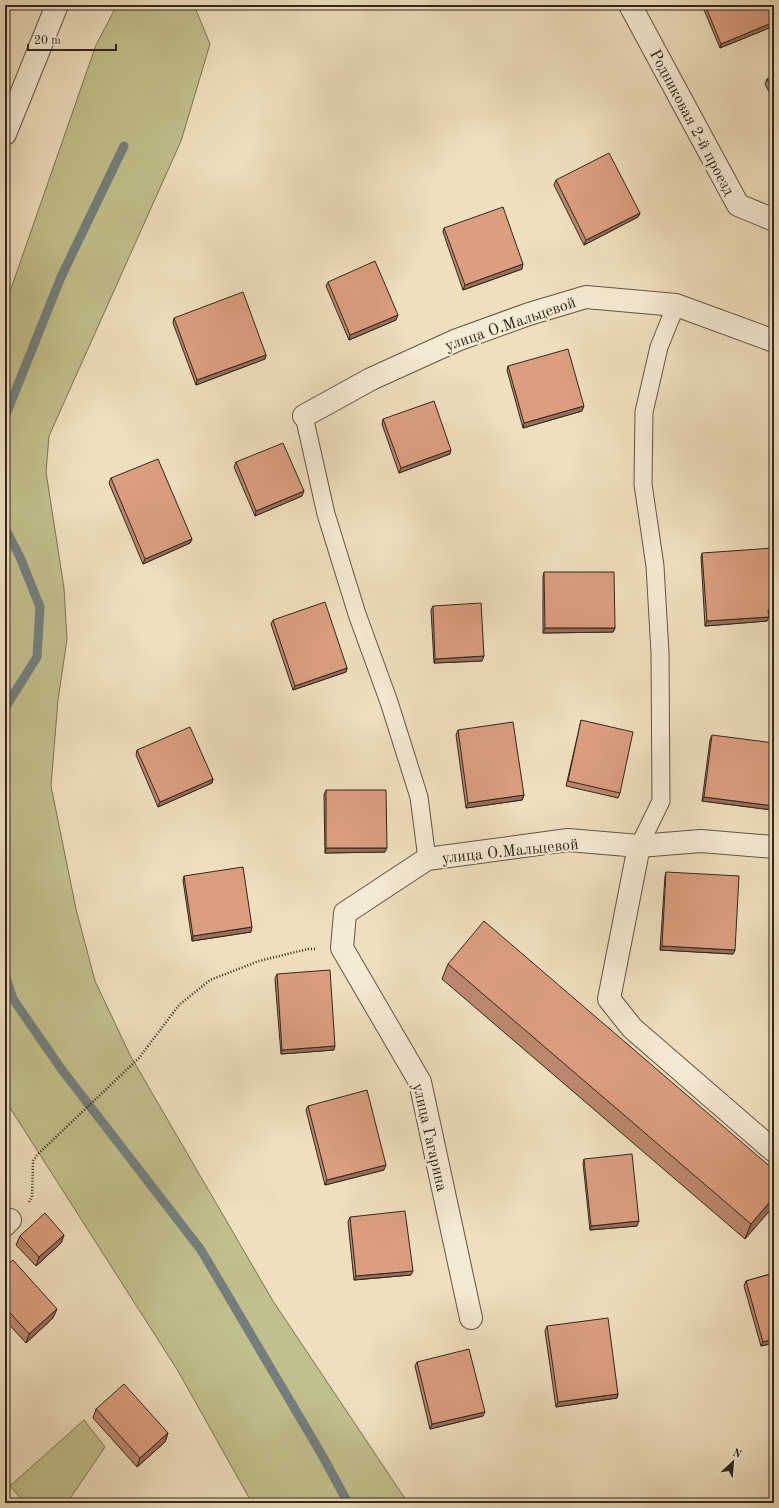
<svg xmlns="http://www.w3.org/2000/svg" width="779" height="1508" font-family="'Old Standard TT',serif">
	<style>
		.green { fill: #c1bf8c; stroke: #797354 }
		.lines { fill: none; stroke-linecap: round; stroke-linejoin: round }
		.stream { stroke: #747f7d; stroke-width: 9 }
		.service-casing { stroke: #605545; stroke-width: 19 }
		.minor-casing { stroke: #605545; stroke-width: 24 }
		.path { stroke: #31271d; stroke-width: 2.5; stroke-dasharray: 1 2; stroke-linecap: butt }
		.service { stroke: #f5ead4; stroke-width: 17 }
		.minor { stroke: #f5ead4; stroke-width: 22 }
		.wall { fill: #bc886d; stroke: #31271d }
		.shaded-wall { fill: #996f59; stroke: #31271d }
		.building { fill: #db9e7f; stroke: #31271d }
		.labels { text-anchor: middle; stroke-width: 4; stroke-linejoin: round; paint-order: stroke }
		.street-label { font-size: 16px; fill: #31271d; stroke: #f5ead4 }
	</style>
	<rect width="100%" height="100%" fill="#efdfbd"/>
	<filter id="stains"><feTurbulence type="fractalNoise" baseFrequency=".005" numOctaves="4"/><feColorMatrix values="0 0 0 0 .2 0 0 0 0 .09 0 0 0 0 .02 0 0 0 .5 -.17"/></filter>
	<radialGradient id="worn" r=".72"><stop offset=".6" stop-color="#630" stop-opacity="0"/><stop offset="1" stop-color="#630" stop-opacity=".3"/></radialGradient>
	<path class="green" d="M 117,5 L 194,5 L 210,44 L 181,141 L 49,436 L 46,472 L 64,588 L 67,639 L 58,700 L 51,786 L 76,909 L 95,981 L 130,1055 L 273,1301 L 408,1503 L 252,1503 L 178,1371 L 5,1100 L 5,306 L 96,45 Z
		M 84,1420 L 105,1447 L 67,1503 L 25,1503 L 10,1486 Z"/>
	<g class="lines">
		<path class="stream" d="M 5,417 L 61,277 L 124,146
			M 5,528 L 20,557 L 40,607 L 37,657 L 5,708
			M 5,975 L 13,999 L 62,1070 L 201,1250 L 322,1455 L 348,1503"/>
		<defs>
			<path id="service" d="M 304,416 L 326,514 L 357,614 L 389,702 L 419,797 L 427,859
				M 639,846 L 661,801 L 660,653 L 655,566 L 643,484 L 644,412 L 659,347 L 676,305"/>
			<path id="minor" d="M 630,5 L 738,205 L 774,220
				M 5,134 L 57,5
				M 304,416 L 371,379 L 457,340 L 529,314 L 586,297 L 676,305 L 774,341
				M 639,846 L 609,999 L 632,1028 L 774,1151
				M 5,1225 L 10,1220
				M 471,1318 L 420,1082 L 342,948 L 345,913 L 427,859 L 568,840 L 639,846 L 701,841 L 774,847"/>
		</defs>
		<use href="#service" class="service-casing"/>
		<use href="#minor" class="minor-casing"/>
		<path class="path" d="M 29,1202 L 32,1197 L 33,1161 L 38,1154 L 139,1058 L 179,1005 L 210,980 L 259,961 L 308,949 L 316,949"/>
		<use href="#service" class="service"/>
		<use href="#minor" class="minor"/>
	</g>
	<path class="wall" d="M 702,5 L 774,5 L 774,26 L 720,48 Z
		M 774,76 L 774,101 L 765,84 L 767,79 Z
		M 556,180 L 640,213 L 638,217 L 584,245 L 554,185 Z
		M 444,228 L 522,269 L 463,290 L 443,232 Z
		M 328,282 L 396,320 L 349,340 L 326,286 Z
		M 174,318 L 266,355 L 265,359 L 196,385 L 173,323 Z
		M 508,366 L 582,411 L 523,428 L 507,370 Z
		M 383,419 L 450,454 L 399,473 L 382,424 Z
		M 236,462 L 302,496 L 255,516 L 234,467 Z
		M 111,478 L 192,539 L 190,543 L 143,564 L 109,483 Z
		M 702,553 L 768,614 L 767,621 L 705,626 L 701,557 Z
		M 544,572 L 615,628 L 613,632 L 543,633 L 543,577 Z
		M 433,606 L 482,661 L 434,663 L 431,610 Z
		M 273,620 L 347,668 L 346,672 L 293,690 L 271,624 Z
		M 581,720 L 620,793 L 618,798 L 566,786 L 580,725 Z
		M 458,730 L 524,795 L 522,800 L 466,808 L 456,735 Z
		M 712,735 L 774,806 L 772,810 L 702,801 L 710,740 Z
		M 137,750 L 213,779 L 212,783 L 158,807 L 136,755 Z
		M 326,790 L 385,852 L 325,853 L 324,795 Z
		M 666,872 L 735,950 L 733,954 L 660,950 L 665,876 Z
		M 184,876 L 251,932 L 192,941 L 183,880 Z
		M 448,964 L 774,1170 L 745,1239 L 442,979 Z
		M 277,974 L 334,1050 L 281,1054 L 275,979 Z
		M 308,1106 L 384,1170 L 325,1185 L 306,1110 Z
		M 584,1159 L 637,1226 L 590,1230 L 583,1163 Z
		M 350,1217 L 411,1275 L 354,1280 L 348,1222 Z
		M 64,1235 L 61,1243 L 36,1266 L 16,1245 L 20,1236 Z
		M 5,1267 L 53,1318 L 26,1343 L 5,1320 Z
		M 774,1273 L 774,1343 L 761,1346 L 744,1286 L 746,1281 Z
		M 547,1326 L 618,1394 L 617,1398 L 556,1407 L 545,1331 Z
		M 417,1362 L 483,1416 L 430,1429 L 415,1366 Z
		M 96,1409 L 168,1433 L 165,1442 L 137,1467 L 93,1418 Z"/>
	<path class="shaded-wall" d="M 774,22 L 774,26 L 720,48 L 721,44 Z
		M 640,213 L 638,217 L 584,245 L 586,240 Z
		M 523,264 L 522,269 L 463,290 L 465,285 Z
		M 398,315 L 396,320 L 349,340 L 350,335 Z
		M 266,355 L 265,359 L 196,385 L 197,380 Z
		M 584,406 L 582,411 L 523,428 L 524,423 Z
		M 451,450 L 450,454 L 399,473 L 401,468 Z
		M 304,491 L 302,496 L 255,516 L 256,511 Z
		M 192,539 L 190,543 L 143,564 L 145,559 Z
		M 774,609 L 774,614 L 766,614 L 768,610 Z
		M 769,617 L 767,621 L 705,626 L 707,621 Z
		M 545,628 L 615,628 L 613,632 L 543,633 Z
		M 484,656 L 482,661 L 434,663 L 435,659 Z
		M 347,668 L 346,672 L 293,690 L 295,686 Z
		M 213,779 L 212,783 L 158,807 L 160,802 Z
		M 524,795 L 522,800 L 466,808 L 468,803 Z
		M 704,797 L 774,806 L 772,810 L 702,801 Z
		M 326,848 L 387,848 L 385,852 L 325,853 Z
		M 252,927 L 251,932 L 192,941 L 193,936 Z
		M 662,946 L 735,950 L 733,954 L 660,950 Z
		M 335,1046 L 334,1050 L 281,1054 L 282,1050 Z
		M 386,1165 L 384,1170 L 325,1185 L 327,1180 Z
		M 774,1197 L 774,1206 L 745,1239 L 751,1224 Z
		M 639,1221 L 637,1226 L 590,1230 L 591,1226 Z
		M 64,1235 L 61,1243 L 36,1266 L 39,1257 Z
		M 413,1271 L 411,1275 L 354,1280 L 356,1276 Z
		M 57,1309 L 53,1318 L 26,1343 L 29,1334 Z
		M 774,1339 L 774,1343 L 761,1346 L 763,1342 Z
		M 618,1394 L 617,1398 L 556,1407 L 558,1402 Z
		M 485,1412 L 483,1416 L 430,1429 L 432,1424 Z
		M 168,1433 L 165,1442 L 137,1467 L 140,1458 Z"/>
	<path class="building" d="M 705,5 L 774,5 L 774,22 L 721,44 Z
		M 774,76 L 774,93 L 767,79 Z
		M 609,153 L 640,213 L 586,240 L 556,180 Z
		M 503,207 L 523,264 L 465,285 L 444,228 Z
		M 375,261 L 398,315 L 350,335 L 328,282 Z
		M 243,292 L 266,355 L 197,380 L 174,318 Z
		M 568,349 L 584,406 L 524,423 L 508,366 Z
		M 434,401 L 451,450 L 401,468 L 383,419 Z
		M 283,443 L 304,491 L 256,511 L 236,462 Z
		M 158,459 L 192,539 L 145,559 L 111,478 Z
		M 774,548 L 774,609 L 768,610 L 769,617 L 707,621 L 702,553 Z
		M 544,572 L 614,572 L 615,628 L 545,628 Z
		M 325,602 L 347,668 L 295,686 L 273,620 Z
		M 481,603 L 484,656 L 435,659 L 433,606 Z
		M 581,720 L 633,732 L 620,793 L 568,781 Z
		M 513,722 L 524,795 L 468,803 L 458,730 Z
		M 190,727 L 213,779 L 160,802 L 137,750 Z
		M 712,735 L 774,743 L 774,806 L 704,797 Z
		M 326,790 L 386,790 L 387,848 L 326,848 Z
		M 243,867 L 252,927 L 193,936 L 184,876 Z
		M 666,872 L 739,876 L 735,950 L 662,946 Z
		M 484,921 L 774,1170 L 774,1197 L 751,1224 L 448,964 Z
		M 330,970 L 335,1046 L 282,1050 L 277,974 Z
		M 367,1090 L 386,1165 L 327,1180 L 308,1106 Z
		M 632,1154 L 639,1221 L 591,1226 L 584,1159 Z
		M 405,1211 L 413,1271 L 356,1276 L 350,1217 Z
		M 45,1213 L 64,1235 L 39,1257 L 20,1236 Z
		M 13,1260 L 57,1309 L 29,1334 L 5,1307 L 5,1267 Z
		M 774,1273 L 774,1339 L 763,1342 L 746,1281 Z
		M 608,1318 L 618,1394 L 558,1402 L 547,1326 Z
		M 469,1349 L 485,1412 L 432,1424 L 417,1362 Z
		M 124,1384 L 168,1433 L 140,1458 L 96,1409 Z"/>
	<g class="labels">
		<g class="street-label">
			<text transform="translate(693 122) rotate(62)" y="6">Родниковая 2-й проезд</text>
			<text transform="translate(510 323) rotate(-19)" y="6">улица О.Мальцевой</text>
			<text transform="translate(510 850) rotate(-6)" y="6">улица О.Мальцевой</text>
			<text transform="translate(431 1137) rotate(77)" y="6">улица Гагарина</text>
		</g>
	</g>
	<rect width="779" height="1508" fill="none" stroke="#efdfbd" stroke-width="20"/>
	<rect x="6" y="6" width="767" height="1496" fill="none" stroke="#31271d" stroke-width="2"/>
	<rect x="10" y="10" width="759" height="1488" fill="none" stroke="#31271d"/>
	<g transform="translate(733 1462) rotate(26)" stroke="#f5ead4" stroke-width="3" paint-order="stroke">
	<path d="M0-3L7 15L0 10L-7 15Z" fill="#31271d"/>
	<text y="-6" font-size="11" font-weight="bold" text-anchor="middle" fill="#31271d">N</text>
	</g>
	<path d="M28 44v6h88v-6" fill="none" stroke="#31271d" stroke-width="2"/>
	<text x="34" y="44" font-size="12" fill="#31271d" stroke="#f5ead4" stroke-width="3" paint-order="stroke">20 m</text>
	<rect width="100%" height="100%" filter="url(#stains)"/>
	<rect width="100%" height="100%" fill="url(#worn)"/>
</svg>
